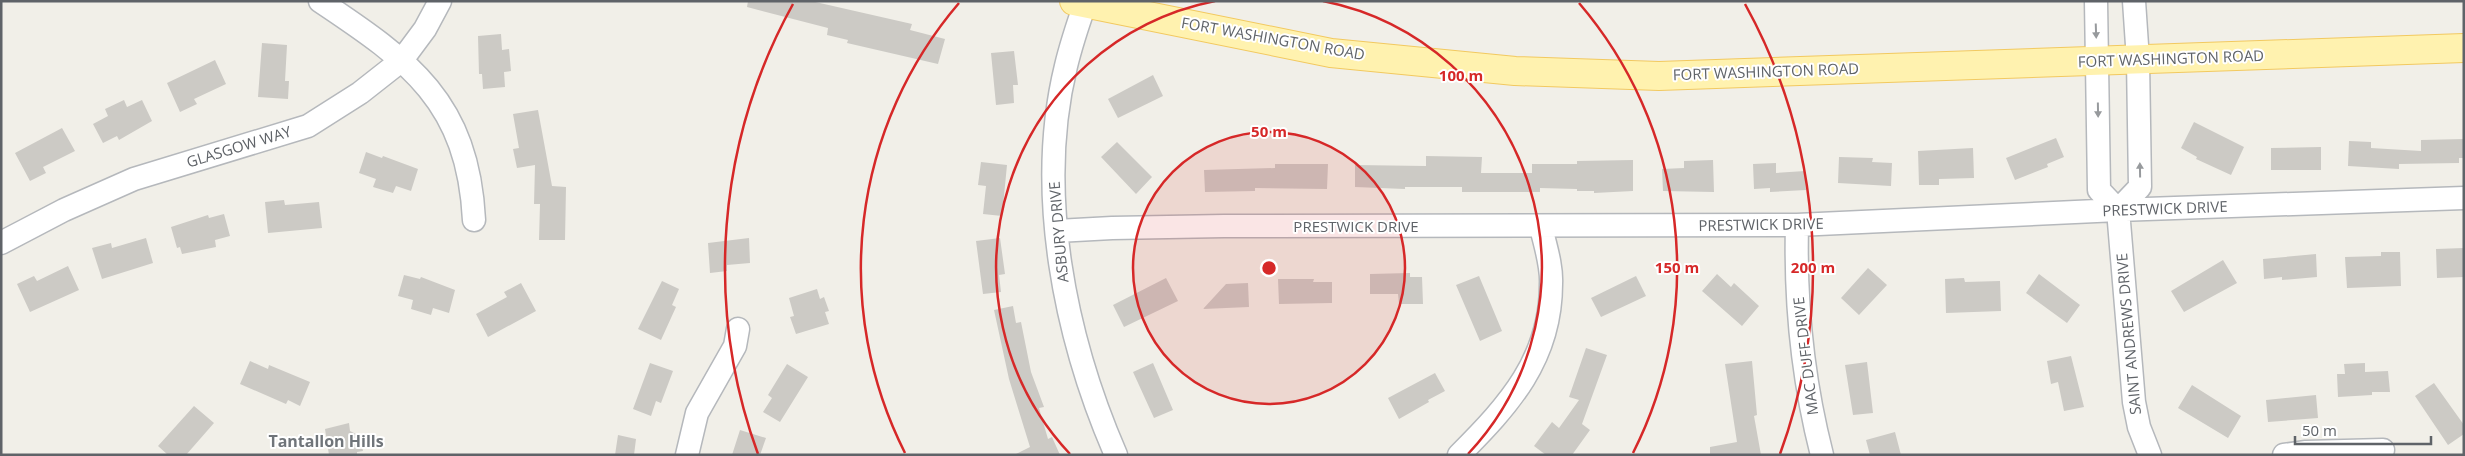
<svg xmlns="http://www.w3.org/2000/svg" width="2465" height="456" font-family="'Open Sans',sans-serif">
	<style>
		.building { fill: #cccac5 }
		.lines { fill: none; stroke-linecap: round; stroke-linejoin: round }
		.minor-casing { stroke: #b5b8bc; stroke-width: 25 }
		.major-casing { stroke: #f2c960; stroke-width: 30 }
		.minor { stroke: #fff; stroke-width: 22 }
		.major { stroke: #fff2af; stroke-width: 28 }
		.oneway { fill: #979a9d }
		.ring { fill: none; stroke: #d62828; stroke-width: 2.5 }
		.labels { text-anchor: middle; stroke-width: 4; stroke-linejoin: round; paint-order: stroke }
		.street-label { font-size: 15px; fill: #5f6368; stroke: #fff }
		.neighbourhood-label { font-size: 16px; font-weight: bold; fill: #70757a; stroke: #fff }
		.centre { fill: #d62828; stroke: #fff; stroke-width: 2.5 }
		.ring-label { font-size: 15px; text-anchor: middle; font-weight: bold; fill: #d62828; stroke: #fff; stroke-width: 4; stroke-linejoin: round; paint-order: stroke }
	</style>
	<rect width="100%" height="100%" fill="#f1efe8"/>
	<path class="building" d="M 748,1 L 811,1 L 912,24 L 910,30 L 945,39 L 938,64 L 847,43 L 848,40 L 827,35 L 828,28 L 747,7 Z
		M 501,34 L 502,50 L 509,49 L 511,71 L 504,72 L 505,87 L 483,89 L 482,74 L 479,74 L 478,36 Z
		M 262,43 L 287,45 L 285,81 L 289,81 L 288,99 L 258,97 Z
		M 1014,51 L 1018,85 L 1013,85 L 1014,103 L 996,105 L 991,53 Z
		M 215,60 L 226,84 L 194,99 L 197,104 L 180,112 L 167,83 Z
		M 1153,75 L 1163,96 L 1118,118 L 1108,99 Z
		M 124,100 L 127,107 L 142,100 L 152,121 L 119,140 L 117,136 L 103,143 L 93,124 L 108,116 L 105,109 Z
		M 538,110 L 552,186 L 566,187 L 565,240 L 539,240 L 540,204 L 534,204 L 535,165 L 517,168 L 513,149 L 519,148 L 513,114 Z
		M 2194,122 L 2244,147 L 2231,175 L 2196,159 L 2197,157 L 2181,148 Z
		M 62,128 L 75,151 L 43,167 L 46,173 L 30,181 L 15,153 Z
		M 2056,138 L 2064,157 L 2047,164 L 2048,167 L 2015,180 L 2006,158 Z
		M 2464,139 L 2464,158 L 2459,158 L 2459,163 L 2399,164 L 2399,169 L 2348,166 L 2349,141 L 2371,142 L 2371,148 L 2421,151 L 2421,140 Z
		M 1117,142 L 1152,177 L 1136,194 L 1101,157 Z
		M 2321,147 L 2321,170 L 2271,170 L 2271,148 Z
		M 1973,148 L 1974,178 L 1939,179 L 1939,185 L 1919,185 L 1918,151 Z
		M 366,152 L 382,158 L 383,156 L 418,169 L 411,191 L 396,186 L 393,193 L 373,187 L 376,179 L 359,173 Z
		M 1426,156 L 1482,157 L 1481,173 L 1532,173 L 1532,164 L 1577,164 L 1577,161 L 1633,160 L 1633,191 L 1594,193 L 1594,191 L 1577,191 L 1577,189 L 1540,188 L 1540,192 L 1462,192 L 1462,187 L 1405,187 L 1405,189 L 1355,187 L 1355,165 L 1426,166 Z
		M 1839,157 L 1873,158 L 1872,162 L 1892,163 L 1891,186 L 1838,183 Z
		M 1713,160 L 1714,192 L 1663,191 L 1662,169 L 1684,168 L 1684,161 Z
		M 981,162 L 1007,165 L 1002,216 L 983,214 L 986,186 L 978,185 Z
		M 1776,163 L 1776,173 L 1805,171 L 1806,190 L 1770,192 L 1770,188 L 1754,189 L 1753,164 Z
		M 1275,164 L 1328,164 L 1327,189 L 1255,188 L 1255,191 L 1205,192 L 1204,170 L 1275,168 Z
		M 284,200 L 285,205 L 319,202 L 322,228 L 268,233 L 265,202 Z
		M 224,214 L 230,236 L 215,240 L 216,247 L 182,254 L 180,247 L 177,248 L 171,227 L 208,215 L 209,218 Z
		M 146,238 L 153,263 L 102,279 L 92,248 L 111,243 L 112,248 Z
		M 749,238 L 750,263 L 727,265 L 727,271 L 710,273 L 708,243 Z
		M 1000,238 L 1005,274 L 999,275 L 1001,292 L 983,294 L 976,241 Z
		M 2464,248 L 2464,277 L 2437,278 L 2436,249 Z
		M 2381,252 L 2400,252 L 2401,286 L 2347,288 L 2345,257 L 2381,256 Z
		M 2316,254 L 2317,277 L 2282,280 L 2282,277 L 2264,279 L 2263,259 Z
		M 2223,260 L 2237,283 L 2184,312 L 2171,291 Z
		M 68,266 L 79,290 L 30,312 L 17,284 L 34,276 L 37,281 Z
		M 1868,268 L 1887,285 L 1859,315 L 1841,298 Z
		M 1410,273 L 1410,277 L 1422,277 L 1423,304 L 1399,304 L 1398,294 L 1370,294 L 1370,274 Z
		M 1717,274 L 1731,287 L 1734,283 L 1759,306 L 1742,326 L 1702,291 Z
		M 2039,274 L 2080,305 L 2067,323 L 2026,293 Z
		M 404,275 L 420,279 L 421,277 L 455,290 L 449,313 L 433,308 L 431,315 L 411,309 L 413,300 L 398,296 Z
		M 1479,276 L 1502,331 L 1480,341 L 1456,285 Z
		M 1636,276 L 1646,296 L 1601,317 L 1591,298 Z
		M 1166,278 L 1178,301 L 1124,327 L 1113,305 Z
		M 1964,278 L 1965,282 L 2000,281 L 2001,311 L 1946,313 L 1945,279 Z
		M 1278,279 L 1314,279 L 1313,282 L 1332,282 L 1332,303 L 1279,304 Z
		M 662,281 L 679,289 L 672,305 L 676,307 L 661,340 L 638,329 Z
		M 521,283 L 536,311 L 488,337 L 476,314 L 507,297 L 504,292 Z
		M 1248,283 L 1249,307 L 1203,309 L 1226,284 Z
		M 817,289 L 820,299 L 824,297 L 829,311 L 825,312 L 829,324 L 796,334 L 790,317 L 794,316 L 789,298 Z
		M 1013,306 L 1016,323 L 1021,322 L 1031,372 L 1044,407 L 1039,408 L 1048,439 L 1052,437 L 1060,455 L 1014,455 L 1030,447 L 1009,379 L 994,310 Z
		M 1586,348 L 1607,355 L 1582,424 L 1590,430 L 1572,455 L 1546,455 L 1534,446 L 1552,422 L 1559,428 L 1579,400 L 1569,397 Z
		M 2071,356 L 2084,407 L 2064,411 L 2058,382 L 2051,384 L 2047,361 Z
		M 250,361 L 268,369 L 269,365 L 310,382 L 300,406 L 288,400 L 286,404 L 240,384 Z
		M 1752,361 L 1757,415 L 1754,416 L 1761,455 L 1710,455 L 1710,447 L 1737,442 L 1725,364 Z
		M 1867,362 L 1873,413 L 1853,415 L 1845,365 Z
		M 650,363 L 673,371 L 661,403 L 656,401 L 651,416 L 633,409 Z
		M 1153,363 L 1173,410 L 1154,418 L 1133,372 Z
		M 2365,363 L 2365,372 L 2388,371 L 2390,392 L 2372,392 L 2372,395 L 2338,397 L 2337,374 L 2345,374 L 2344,364 Z
		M 787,364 L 808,377 L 780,422 L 763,412 L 772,398 L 768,395 Z
		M 1435,373 L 1445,391 L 1428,400 L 1429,402 L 1399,419 L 1388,398 Z
		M 2434,383 L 2464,425 L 2464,434 L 2448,445 L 2415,396 Z
		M 2192,385 L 2241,416 L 2228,438 L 2178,408 Z
		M 2316,395 L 2318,418 L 2268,422 L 2266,400 Z
		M 194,406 L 214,423 L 186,455 L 168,455 L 158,446 Z
		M 349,423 L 350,431 L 360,436 L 363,451 L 357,452 L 357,455 L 329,455 L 325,429 Z
		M 740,430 L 766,438 L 760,455 L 732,455 Z
		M 1895,432 L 1901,455 L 1870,455 L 1866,440 Z
		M 618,435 L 636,439 L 634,455 L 615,455 Z"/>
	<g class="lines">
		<defs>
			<path id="minor" d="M 320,1 C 410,61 468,102 474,220
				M 2096,1 L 2099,190 L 2118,210
				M 1085,4 C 1078,24 1071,45 1066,66 C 1035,192 1065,338 1116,455
				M 2118,210 L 2134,402 L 2139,427 L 2150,455
				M 2118,210 L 2140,187 L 2138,60 L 2134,1
				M 1797,225 C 1795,302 1803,381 1822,455
				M 1057,231 L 1112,228 L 1224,226 L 1797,225 L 2118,210 L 2464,198
				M 1,243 L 64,210 L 134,179 L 308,126 L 360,93 L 402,60 L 425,29 L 440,1
				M 687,455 L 697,413 L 735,346 L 738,329
				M 1459,455 C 1509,405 1551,359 1551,284 C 1552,265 1545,245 1541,227
				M 2284,455 L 2306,452 L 2383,450"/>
			<path id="major" d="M 1074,1 L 1331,53 L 1515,71 L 1659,76 L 2464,48"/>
		</defs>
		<use href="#minor" class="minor-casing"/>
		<use href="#major" class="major-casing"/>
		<use href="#minor" class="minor"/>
		<use href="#major" class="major"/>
	</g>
	<defs><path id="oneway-solid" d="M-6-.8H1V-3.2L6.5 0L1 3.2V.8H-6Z" transform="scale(1.25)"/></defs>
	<g class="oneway">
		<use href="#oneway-solid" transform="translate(2096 31) rotate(88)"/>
		<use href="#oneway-solid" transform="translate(2098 110) rotate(89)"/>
		<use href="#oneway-solid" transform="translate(2140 170) rotate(-91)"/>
	</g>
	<circle cx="1269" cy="268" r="136" fill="#d62828" fill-opacity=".12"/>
	<g class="ring">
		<circle cx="1269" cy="268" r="136"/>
		<path d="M1070 454A272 272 0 0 1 1215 1M1323 1A272 272 0 0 1 1468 454"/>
		<path d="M905 453A408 408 0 0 1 959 3M1579 3A408 408 0 0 1 1633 453"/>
		<path d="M758 454A544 544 0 0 1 793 4M1745 4A544 544 0 0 1 1780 454"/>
	</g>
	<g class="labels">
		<g class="street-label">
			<text transform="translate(1273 39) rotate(10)" y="5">FORT WASHINGTON ROAD</text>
			<text transform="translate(2171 59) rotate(-2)" y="5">FORT WASHINGTON ROAD</text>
			<text transform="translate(1766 72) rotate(-2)" y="5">FORT WASHINGTON ROAD</text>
			<text transform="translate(239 147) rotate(-17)" y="5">GLASGOW WAY</text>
			<text transform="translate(2165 209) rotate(-2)" y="5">PRESTWICK DRIVE</text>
			<text transform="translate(1761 225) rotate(-1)" y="5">PRESTWICK DRIVE</text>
			<text x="1356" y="232">PRESTWICK DRIVE</text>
			<text transform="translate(1059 232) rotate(-95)" y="5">ASBURY DRIVE</text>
			<text transform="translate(2129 334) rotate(-95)" y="5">SAINT ANDREWS DRIVE</text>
			<text transform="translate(1806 356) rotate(-97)" y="5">MAC DUFF DRIVE</text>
		</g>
		<g class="neighbourhood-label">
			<text x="326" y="447">Tantallon Hills</text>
		</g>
	</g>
	<circle cx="1269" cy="268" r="8" class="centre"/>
	<g class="ring-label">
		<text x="1461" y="81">100 m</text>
		<text x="1269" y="137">50 m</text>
		<text x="1677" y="273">150 m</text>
		<text x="1813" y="273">200 m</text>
	</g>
	<rect width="2465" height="456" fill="none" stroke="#5f6368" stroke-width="5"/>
	<path d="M2295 436v8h136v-8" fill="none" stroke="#5f6368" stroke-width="2.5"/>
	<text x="2302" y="436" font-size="15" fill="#5f6368" stroke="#ffffff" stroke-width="4" paint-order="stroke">50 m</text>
</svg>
